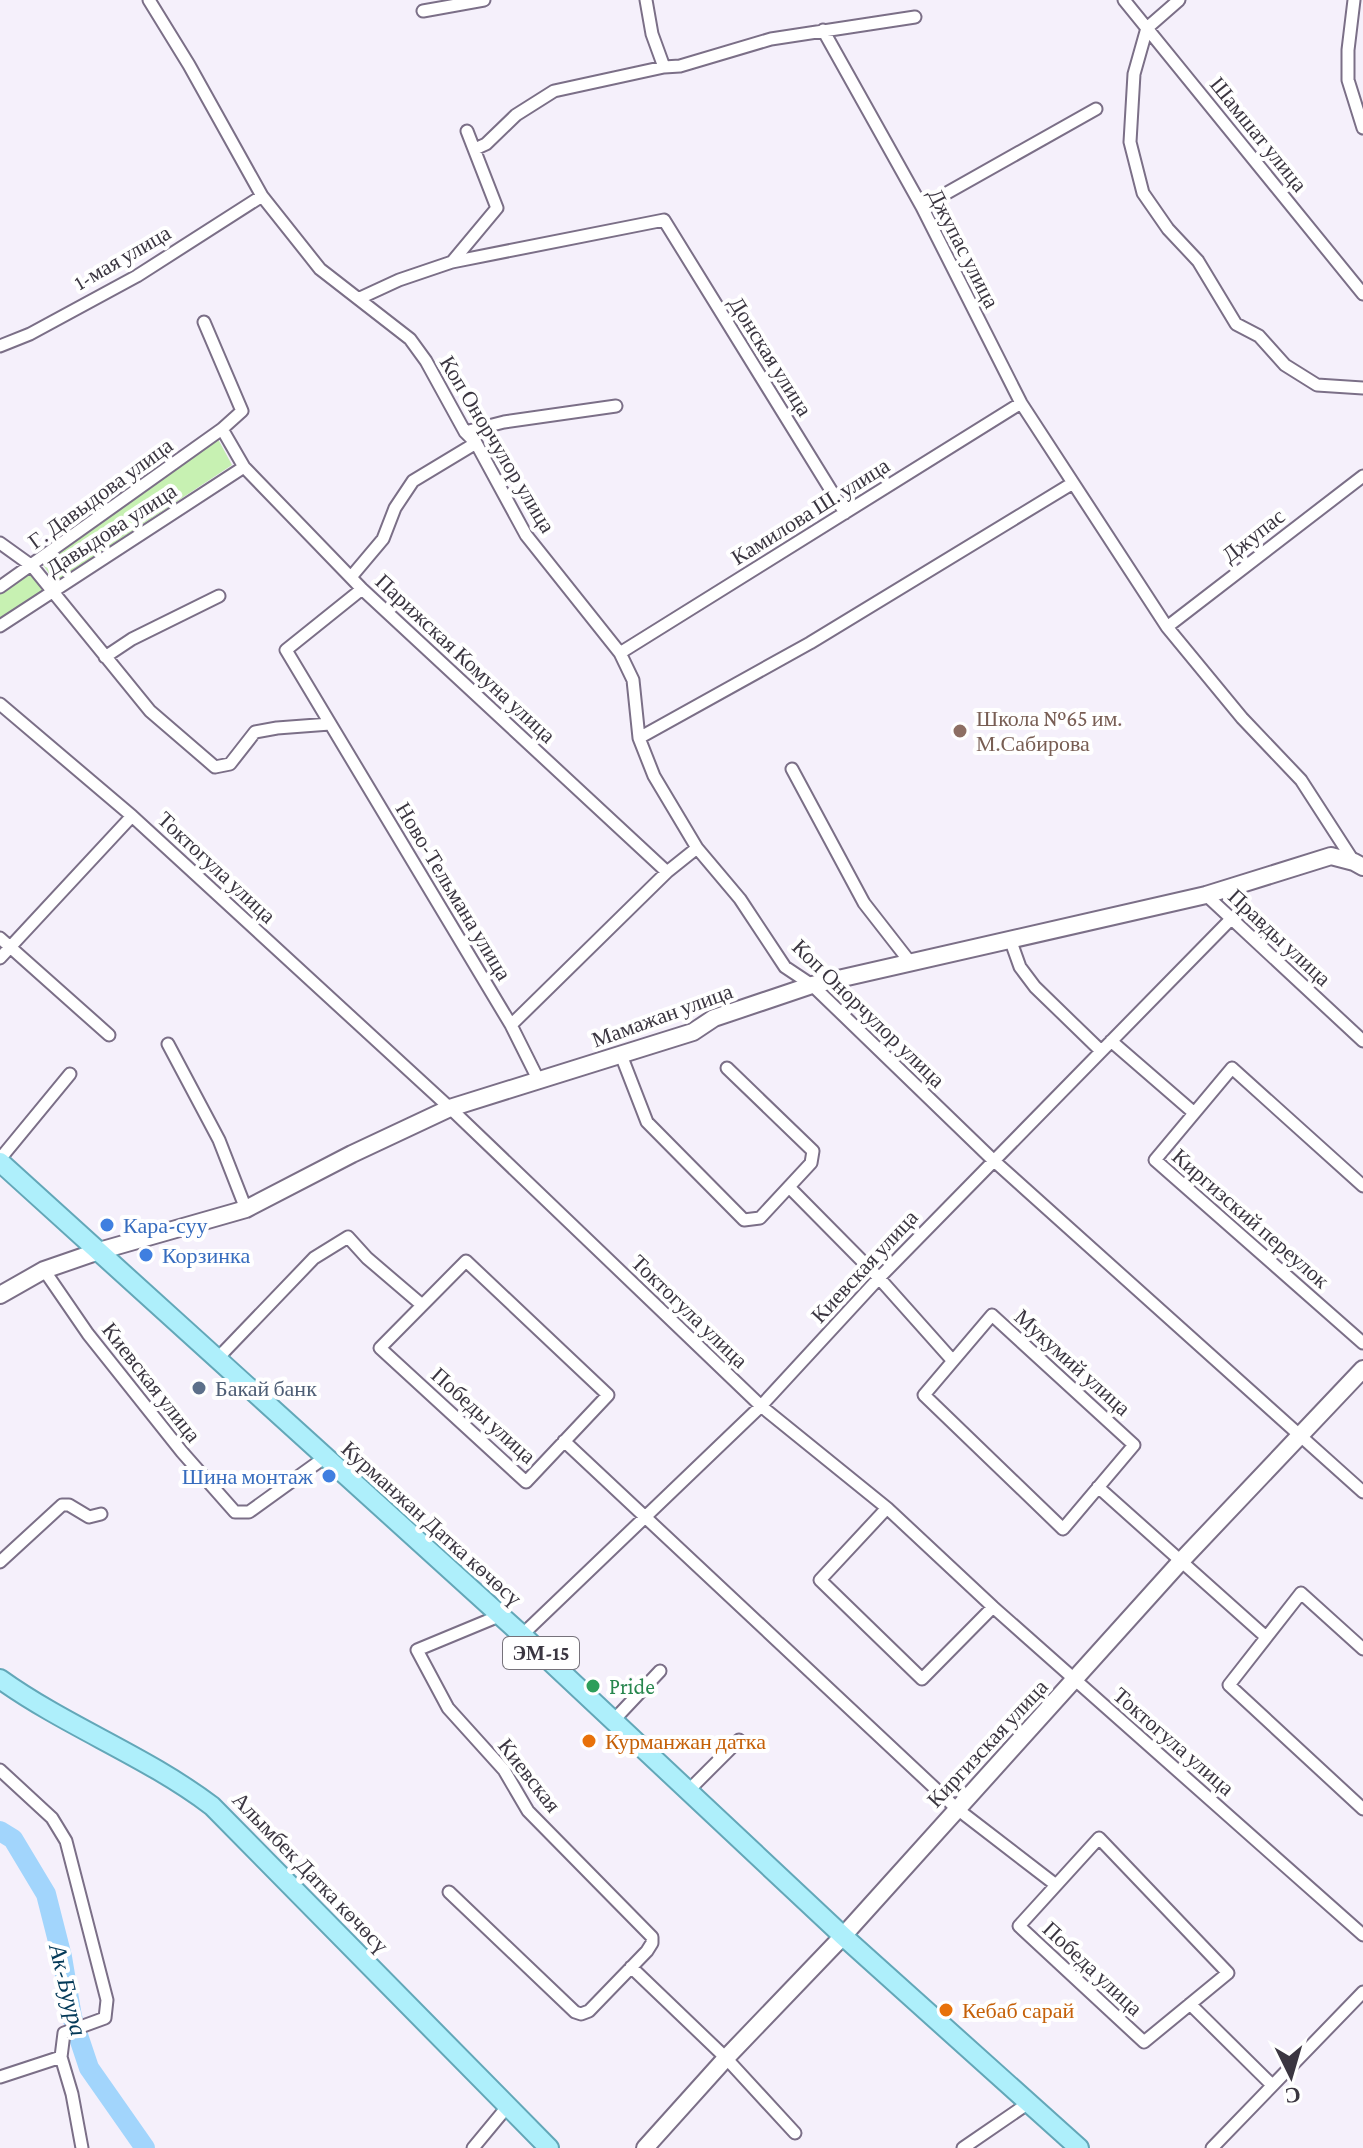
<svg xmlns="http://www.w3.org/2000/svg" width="1363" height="2148" font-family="'Crimson Pro',serif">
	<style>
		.green { fill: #c7f1b2 }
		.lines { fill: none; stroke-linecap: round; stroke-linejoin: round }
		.river { stroke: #a2d5fc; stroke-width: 20 }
		.street-casing { stroke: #7b6f87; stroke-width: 15 }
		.secondary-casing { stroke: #7b6f87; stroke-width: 20 }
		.primary-casing { stroke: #63a7b8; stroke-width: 22 }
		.street { stroke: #fff; stroke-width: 11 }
		.secondary { stroke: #fff; stroke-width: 16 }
		.primary { stroke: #aeeffb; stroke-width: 18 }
		.education-dot { fill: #8d6e63; stroke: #fff; stroke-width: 3 }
		.shop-dot { fill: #3f7fe0; stroke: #fff; stroke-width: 3 }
		.service-dot { fill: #5c6f8a; stroke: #fff; stroke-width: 3 }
		.leisure-dot { fill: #2e9e5b; stroke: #fff; stroke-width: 3 }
		.food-dot { fill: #e8710a; stroke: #fff; stroke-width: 3 }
		.labels { text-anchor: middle; stroke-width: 8; stroke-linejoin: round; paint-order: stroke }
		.shield { fill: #fff; stroke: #76727a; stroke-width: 2 }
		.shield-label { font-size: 20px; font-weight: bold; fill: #3b3641 }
		.street-label { font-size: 22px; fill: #3b3641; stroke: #fff }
		.education-label { font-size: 22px; fill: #785e54; stroke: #fff; text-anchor: start }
		.shop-label { font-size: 22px; fill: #366cbe; stroke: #fff; text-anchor: start }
		.service-label { font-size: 22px; fill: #4e5e75; stroke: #fff; text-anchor: start }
		.leisure-label { font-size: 22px; fill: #27864d; stroke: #fff; text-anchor: start }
		.food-label { font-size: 22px; fill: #c56008; stroke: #fff; text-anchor: start }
		.water-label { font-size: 24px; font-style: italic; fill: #033958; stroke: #fff }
	</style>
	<rect width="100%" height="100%" fill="#f5f0fb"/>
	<path class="green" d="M 218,439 L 232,465 L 55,582 L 43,565 Z
		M 32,571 L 45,591 L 0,620 L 0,593 Z"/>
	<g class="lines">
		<path class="river" d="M 0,1831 L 13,1839 L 46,1894 L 62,1957 L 72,2017 L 89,2068 L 145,2148"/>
		<defs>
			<path id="street" d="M 149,0 L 189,65 L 262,196 L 320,269 L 410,339 L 426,361 L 465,432 L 476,443 L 526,535 L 620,653 L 633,680 L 639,738 L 654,776 L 697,848 L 740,899 L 785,967 L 812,985 L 993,1160 L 1363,1492
				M 646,0 L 652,34 L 664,67
				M 1124,0 L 1363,294
				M 1179,0 L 1147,28 L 1134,74 L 1130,142 L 1143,193 L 1168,229 L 1198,261 L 1236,324 L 1259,336 L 1285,365 L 1317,385 L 1363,388
				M 1354,0 L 1348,50 L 1348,80 L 1363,128
				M 423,11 L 484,0
				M 823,30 L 922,207 L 1021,403 L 1167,627 L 1242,718 L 1301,780 L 1354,862
				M 475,149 L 486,144 L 516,115 L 554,91 L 664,67 L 680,66 L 771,39 L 915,17
				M 922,207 L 1096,109
				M 452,262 L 664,220 L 845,513
				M 360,298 L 399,280 L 452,262 L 497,208 L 467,131
				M 0,346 L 30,334 L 137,276 L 262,196
				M 222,429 L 244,467 L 362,589 L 667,872
				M 465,432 L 504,422 L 616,406
				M 0,543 L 32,566 L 150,711 L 215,767 L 230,764 L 255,732 L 277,728 L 330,724
				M 351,577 L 383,539 L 395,508 L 413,481 L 476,443
				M 0,587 L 222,429 L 242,411 L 204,322
				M 362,589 L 286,650 L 511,1025 L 539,1081
				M 0,626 L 244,467
				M 1167,627 L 1363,476
				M 620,653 L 1021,403
				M 105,657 L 132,639 L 219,596
				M 0,704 L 132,816 L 450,1108 L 761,1406 L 887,1508 L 993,1607 L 1363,1935
				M 639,738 L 810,643 L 1073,483
				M 792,769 L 864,903 L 910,962
				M 1206,895 L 1363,1041
				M 0,938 L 109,1035
				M 1010,939 L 1020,967 L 1035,987 L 1101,1051
				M 0,958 L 132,816
				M 511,1025 L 667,872 L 697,848
				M 1111,1041 L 1193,1112
				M 168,1044 L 219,1140 L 246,1209
				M 621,1055 L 647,1122 L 744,1220 L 760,1218 L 811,1163 L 813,1151 L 727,1068
				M 0,1159 L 70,1074
				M 1363,1186 L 1232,1068 L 1155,1160 L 1363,1343
				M 789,1187 L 879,1278 L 953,1361
				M 466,1261 L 608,1395 L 526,1482 L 380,1348 Z
				M 44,1270 L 88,1334 L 182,1452 L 235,1512 L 249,1512 L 324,1458
				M 992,1315 L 1134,1445 L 1063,1529 L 924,1395 Z
				M 217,1359 L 314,1258 L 348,1237 L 367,1258 L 422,1305
				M 564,1441 L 956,1808 L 1056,1885
				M 1098,1487 L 1266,1637
				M 887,1508 L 820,1580 L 922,1679 L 993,1607
				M 0,1562 L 62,1505 L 69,1505 L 89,1517 L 101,1514
				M 522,1635 L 761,1406 L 879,1278 L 1231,919
				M 1363,1649 L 1301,1593 L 1229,1685 L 1363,1809
				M 613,1721 L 660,1671
				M 0,1770 L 52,1818 L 66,1841 L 107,2000 L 105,2018 L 64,2033 L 61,2057 L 72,2094 L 82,2148
				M 688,1791 L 739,1740
				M 1099,1838 L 1228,1973 L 1144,2042 L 1019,1926 Z
				M 449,1892 L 575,2012 L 581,2014 L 589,2011 L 647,1951 L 652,1943 L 652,1937 L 528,1811 L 504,1770 L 448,1708 L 417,1650 L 499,1616
				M 631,1967 L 726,2058 L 795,2133
				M 1190,2004 L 1272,2085
				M 0,2077 L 61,2057
				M 473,2148 L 507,2107
				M 963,2148 L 1030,2102
				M 1212,2148 L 1363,1992"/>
			<path id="secondary" d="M 0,1295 L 44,1270 L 99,1251 L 246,1209 L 352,1154 L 450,1108 L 693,1032 L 714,1018 L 812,985 L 1206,895 L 1331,856 L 1354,862 L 1363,867
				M 645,2148 L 726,2058 L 843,1936 L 1182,1560 L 1363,1369"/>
			<path id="primary" d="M 0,1162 L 522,1635 L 843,1936 L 1079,2148
				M 0,1679 C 67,1727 146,1756 212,1806 L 549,2148"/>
		</defs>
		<use href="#street" class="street-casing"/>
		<use href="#secondary" class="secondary-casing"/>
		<use href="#primary" class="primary-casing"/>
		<use href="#street" class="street"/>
		<use href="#secondary" class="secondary"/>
		<use href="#primary" class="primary"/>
	</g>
	<circle class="education-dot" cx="960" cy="731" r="8"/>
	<g class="shop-dot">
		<circle cx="107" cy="1225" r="8"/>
		<circle cx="146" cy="1255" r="8"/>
		<circle cx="329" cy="1476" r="8"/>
	</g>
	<circle class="service-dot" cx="199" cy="1388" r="8"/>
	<circle class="leisure-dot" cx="593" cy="1686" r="8"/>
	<g class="food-dot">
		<circle cx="589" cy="1741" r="8"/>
		<circle cx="946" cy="2010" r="8"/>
	</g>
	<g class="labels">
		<rect class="shield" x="503" y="1637" width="76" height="32" rx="6"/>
		<g class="shield-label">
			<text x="541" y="1660">ЭМ-15</text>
		</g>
		<g class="street-label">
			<text transform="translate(1259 134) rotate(51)" y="8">Шамшат улица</text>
			<text transform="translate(964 248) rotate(63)" y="8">Джупас улица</text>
			<text transform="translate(122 257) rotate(-30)" y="8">1-мая улица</text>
			<text transform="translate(771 356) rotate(58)" y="8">Донская улица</text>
			<text transform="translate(498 444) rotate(59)" y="8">Коп Онорчулор улица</text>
			<text transform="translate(100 493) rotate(-36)" y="8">Г. Давыдова улица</text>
			<text transform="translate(810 511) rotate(-32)" y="8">Камилова Ш. улица</text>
			<text transform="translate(111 529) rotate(-33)" y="8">Давыдова улица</text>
			<text transform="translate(1253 535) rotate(-38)" y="8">Джупас</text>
			<text transform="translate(466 658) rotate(43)" y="8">Парижская Комуна улица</text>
			<text transform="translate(217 867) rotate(43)" y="8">Токтогула улица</text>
			<text transform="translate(454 891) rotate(59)" y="8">Ново-Тельмана улица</text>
			<text transform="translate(1280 937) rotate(43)" y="8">Правды улица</text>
			<text transform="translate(869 1013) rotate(44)" y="8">Коп Онорчулор улица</text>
			<text transform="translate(662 1015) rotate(-20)" y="8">Мамажан улица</text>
			<text transform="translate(1251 1218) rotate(41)" y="8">Киргизский переулок</text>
			<text transform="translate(864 1266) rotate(-47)" y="8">Киевская улица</text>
			<text transform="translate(690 1311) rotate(44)" y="8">Токтогула улица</text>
			<text transform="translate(1073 1362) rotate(42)" y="8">Мукумий улица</text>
			<text transform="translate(152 1382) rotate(52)" y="8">Киевская улица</text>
			<text transform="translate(484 1415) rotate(42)" y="8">Победы улица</text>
			<text transform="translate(432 1523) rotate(42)" y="8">Курманжан Датка көчөсү</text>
			<text transform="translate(1174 1741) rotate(41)" y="8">Токтогула улица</text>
			<text transform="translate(987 1743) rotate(-47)" y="8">Киргизская улица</text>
			<text transform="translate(530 1775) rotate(52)" y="8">Киевская</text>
			<text transform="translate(311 1872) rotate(46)" y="8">Алымбек Датка көчөсү</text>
			<text transform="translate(1093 1968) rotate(43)" y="8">Победа улица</text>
		</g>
		<g class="education-label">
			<text x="976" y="726">Школа №65 им.<tspan x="976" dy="25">М.Сабирова</tspan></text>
		</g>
		<g class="shop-label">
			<text x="123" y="1233">Кара-суу</text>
			<text x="162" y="1263">Корзинка</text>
			<text x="313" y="1484" text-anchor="end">Шина монтаж</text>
		</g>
		<g class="service-label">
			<text x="215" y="1396">Бакай банк</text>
		</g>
		<g class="leisure-label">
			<text x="609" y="1694">Pride</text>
		</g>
		<g class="food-label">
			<text x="605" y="1749">Курманжан датка</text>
			<text x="962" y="2018">Кебаб сарай</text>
		</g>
		<g class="water-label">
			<text transform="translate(68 1990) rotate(76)" y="8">Ак-Буура</text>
		</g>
	</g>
	<g transform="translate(1291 2076) rotate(175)" stroke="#ffffff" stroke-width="6" paint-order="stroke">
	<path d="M0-6L14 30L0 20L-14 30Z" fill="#3b3641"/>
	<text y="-12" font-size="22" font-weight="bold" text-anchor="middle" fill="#3b3641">С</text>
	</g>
</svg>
